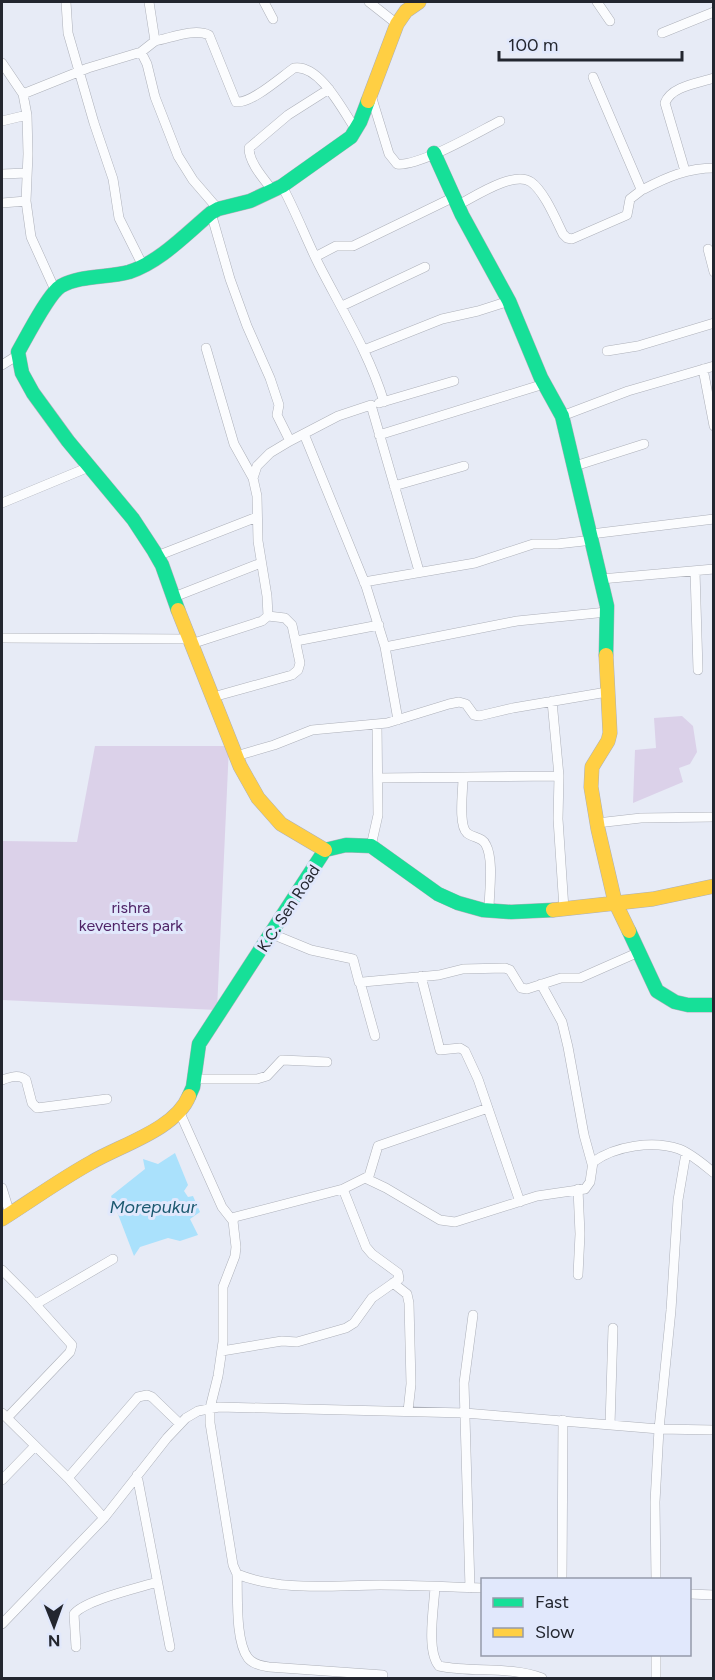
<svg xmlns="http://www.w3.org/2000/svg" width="715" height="1680" font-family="Figtree,sans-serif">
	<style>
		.green { fill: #dbd1e9 }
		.water { fill: #aae1fc }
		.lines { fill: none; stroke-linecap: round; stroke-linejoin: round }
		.street-casing { stroke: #adb0b9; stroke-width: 10 }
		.fast-casing { stroke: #adb0b9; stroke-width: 15 }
		.slow-casing { stroke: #adb0b9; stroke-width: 15 }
		.street { stroke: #fbfcfe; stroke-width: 9 }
		.fast { stroke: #16e098; stroke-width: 14 }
		.slow { stroke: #ffcf43; stroke-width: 14 }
		.labels { text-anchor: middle; stroke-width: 6; stroke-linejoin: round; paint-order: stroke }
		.park-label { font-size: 16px; fill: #4f2467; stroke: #e1e8fc }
		.street-label { font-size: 16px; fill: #23262f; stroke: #e1e8fc }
		.water-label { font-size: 18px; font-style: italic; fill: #1c5970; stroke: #e1e8fc }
	</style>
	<rect width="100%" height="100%" fill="#e7ebf6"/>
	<path class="green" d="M 682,716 L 693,726 L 697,752 L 690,764 L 679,768 L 683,782 L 633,803 L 635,750 L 656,748 L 654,718 Z
		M 95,746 L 229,746 L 217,1010 L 2,1000 L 2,841 L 77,842 Z"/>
	<path class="water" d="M 175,1153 L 188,1185 L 184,1191 L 188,1197 L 193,1196 L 200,1212 L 190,1219 L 198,1235 L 180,1241 L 168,1238 L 140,1247 L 134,1256 L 111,1196 L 145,1169 L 143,1159 L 158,1164 Z"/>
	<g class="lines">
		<defs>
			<path id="street" d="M 66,2 L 68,33 L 94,123 L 113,179 L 119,218 L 143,266
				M 264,2 L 273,19
				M 369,2 L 397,24
				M 597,2 L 610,21
				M 662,33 L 714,12
				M 155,41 C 171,38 194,28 209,35 L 236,102 C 251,104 281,77 294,68 C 320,64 343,111 356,130
				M 141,52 L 147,64 L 155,97 L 178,156 L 193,180 L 218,209
				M 2,63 L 23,94
				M 593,77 L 641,189 L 644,189 C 667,177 688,168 714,168
				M 370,92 L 389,154 L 397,164 C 419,167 478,132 500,121
				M 2,121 L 27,115
				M 685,171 L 665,103 C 671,86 699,83 714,78
				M 2,174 L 27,173
				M 282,186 C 296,212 306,239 319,265 C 342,310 369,353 384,402
				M 273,191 C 264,179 249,163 249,148 L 288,115 L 329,89
				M 2,203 L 26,201
				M 458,205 C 474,197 514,170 531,182 C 544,191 556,220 563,234 L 567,238 L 572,239 L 627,215 L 630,199 L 643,189
				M 708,249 L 714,272
				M 315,257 L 336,246 L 353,246 L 454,197
				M 55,290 L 31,237 L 26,201 L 28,154 L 27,115 L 23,94 L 88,68 L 141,52 L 155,41 L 149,2
				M 342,306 L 425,267
				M 206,348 L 234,444 L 253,478
				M 364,350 L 442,319 L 478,311 L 509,301
				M 607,351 L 638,346 L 714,323
				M 2,365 L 18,355
				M 703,369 L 714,426
				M 379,403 L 454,381
				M 562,416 L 628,391 L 714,366
				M 304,434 L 366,586 L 385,647 L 398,720
				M 379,435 L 544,384
				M 290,441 L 338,416 L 371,405 L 419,571
				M 575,466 L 644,444
				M 394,486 L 464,466
				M 2,503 L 89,467
				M 591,534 L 714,519
				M 157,556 L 257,517
				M 695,571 L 698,670
				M 601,579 L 714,569
				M 364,582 L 475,563 L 533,544 L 557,544 L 593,540
				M 174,597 L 261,563
				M 2,638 L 189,639
				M 296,641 L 379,625
				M 191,644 L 262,621 L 268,616 L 267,596 L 258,541 L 257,496 L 253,478 L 257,466 L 270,453 L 290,441 L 277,415 L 279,405 L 270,378 L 247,326 L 230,279 L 211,213
				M 385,647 L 517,621 L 607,612
				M 213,697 L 292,675 L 298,670 L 300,663 L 292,625 L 285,618 L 268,616
				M 552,701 L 559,776 L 558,819 L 564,909
				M 236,756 L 274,745 L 312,730 L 387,723 L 449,704 L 459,702 L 466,704 L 474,715 L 479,716 L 513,708 L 607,692
				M 378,778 L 559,776
				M 463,778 C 463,791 458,825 467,833 C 473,838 483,837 486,845 C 494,860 489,893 489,910
				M 597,823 L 641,818 L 714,817
				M 371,846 L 378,815 L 377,724
				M 272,934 L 311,950 L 353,959 L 359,982 L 363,982 L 439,975 L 463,969 L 505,968 L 510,970 L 521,988 L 527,989 L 561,978 L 580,978 L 639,952
				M 421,976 L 440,1050 L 460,1048 L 465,1051 L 478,1079 L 520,1202
				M 360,982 L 375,1036
				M 541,984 L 562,1022 L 568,1047 L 584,1135 L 592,1164
				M 194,1079 L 257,1079 L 267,1076 L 282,1060 L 327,1062
				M 2,1080 C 10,1077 19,1074 26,1080 L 32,1103 L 37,1108 L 107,1099
				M 180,1113 L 222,1207 L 233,1221
				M 365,1178 L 386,1188 L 440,1220 L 455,1222 L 537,1196 L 585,1189 L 590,1182 L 593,1162 C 615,1146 653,1140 679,1149 C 692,1154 703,1164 714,1173
				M 2,1188 L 10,1214
				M 2,1270 L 29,1297 L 72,1345 L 70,1352 L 7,1418
				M 578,1275 L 580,1234 L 578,1189
				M 393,1283 L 407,1294 L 409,1303 L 411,1384 L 408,1411
				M 36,1304 L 113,1259
				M 222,1351 L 282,1341 L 297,1342 L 346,1328 L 354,1323 L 372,1298 L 399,1279 L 398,1273 L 372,1254 L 366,1247 L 343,1189
				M 2,1413 L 68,1478 L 104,1518
				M 610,1425 L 613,1328
				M 137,1475 L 170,1647
				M 68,1478 L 138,1397 L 147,1395 L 152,1397 L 180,1424
				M 2,1480 L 35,1446
				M 237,1574 C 238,1595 235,1641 248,1658 C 253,1664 261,1666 269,1667 L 383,1675
				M 562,1580 L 563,1420
				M 656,1580 L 655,1502 L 659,1429 L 671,1310 L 678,1200 L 686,1153
				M 435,1587 C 434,1607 426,1651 439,1666 C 473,1673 510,1666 542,1678
				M 470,1588 L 464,1383 L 473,1315
				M 482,1588 C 448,1587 414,1585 380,1585 C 334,1585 281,1592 237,1574 L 233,1565 L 210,1423 L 210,1408 L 218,1376 L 223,1342 L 223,1287 L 235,1256 L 236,1247 L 233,1221 L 235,1217 L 343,1189 L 369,1176 L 378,1146 L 488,1108
				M 690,1594 L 714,1595
				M 2,1624 L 104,1518 L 167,1438 L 186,1418 L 198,1411 L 219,1407 L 465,1413 L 659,1429 L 714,1430
				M 76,1647 L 74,1614 C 85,1600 138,1588 157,1582
				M 656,1654 L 656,1678"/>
			<path id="fast" d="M 434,153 L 462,215 L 509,301 L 541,378 L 562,416 L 607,606 L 606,655
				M 178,610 L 162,565 L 154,551 L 133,519 L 68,441 L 33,393 L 22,373 L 18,352 C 26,338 49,293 61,286 C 81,275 107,278 129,272 C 160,262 186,234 211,213 L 218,209 L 250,201 L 282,186 L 351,137 L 360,122 L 368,101
				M 629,931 L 657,991 L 675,1002 L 688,1005 L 714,1005
				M 189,1096 L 193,1087 L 199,1044 L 325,850 L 346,845 L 371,846 L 438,894 L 458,903 L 483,910 L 511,912 L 553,910"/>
			<path id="slow" d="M 368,101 L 397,24 L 406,11 L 419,2
				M 178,610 L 240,766 L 258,798 L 281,824 L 325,850
				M 606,655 L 610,733 L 608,741 L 592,767 L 591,787 L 598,829 L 615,902 L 629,931
				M 553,910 L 653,899 L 714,886
				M 2,1219 C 32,1200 61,1179 92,1162 C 121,1145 176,1129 189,1096"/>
		</defs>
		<use href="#street" class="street-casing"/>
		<use href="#fast" class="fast-casing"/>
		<use href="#slow" class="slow-casing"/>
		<use href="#street" class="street"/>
		<use href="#fast" class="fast"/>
		<use href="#slow" class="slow"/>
	</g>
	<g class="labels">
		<g class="park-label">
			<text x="131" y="913">rishra<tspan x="131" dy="18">keventers park</tspan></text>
		</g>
		<g class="street-label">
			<text transform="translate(288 908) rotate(-57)" y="6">K.C. Sen Road</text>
		</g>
		<g class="water-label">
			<text x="153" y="1213">Morepukur</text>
		</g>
	</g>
	<rect width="715" height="1680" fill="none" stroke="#23262f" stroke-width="6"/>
	<rect x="481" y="1578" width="210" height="78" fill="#e1e8fc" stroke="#959aaa" stroke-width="1.5"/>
	<rect x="493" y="1598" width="30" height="9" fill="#16e098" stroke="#959aaa" stroke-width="1.5"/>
	<text x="535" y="1608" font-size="18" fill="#23262f">Fast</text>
	<rect x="493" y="1628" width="30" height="9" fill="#ffcf43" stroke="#959aaa" stroke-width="1.5"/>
	<text x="535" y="1638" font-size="18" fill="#23262f">Slow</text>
	<g transform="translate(54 1626) rotate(179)" stroke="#e1e8fc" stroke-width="4.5" paint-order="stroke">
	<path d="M0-4.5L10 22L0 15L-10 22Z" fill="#23262f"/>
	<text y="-9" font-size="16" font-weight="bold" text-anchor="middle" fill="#23262f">N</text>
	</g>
	<path d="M499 51v9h183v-9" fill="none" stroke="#23262f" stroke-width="3"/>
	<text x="508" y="51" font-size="18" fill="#23262f" stroke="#e1e8fc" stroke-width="4.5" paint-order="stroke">100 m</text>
</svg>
